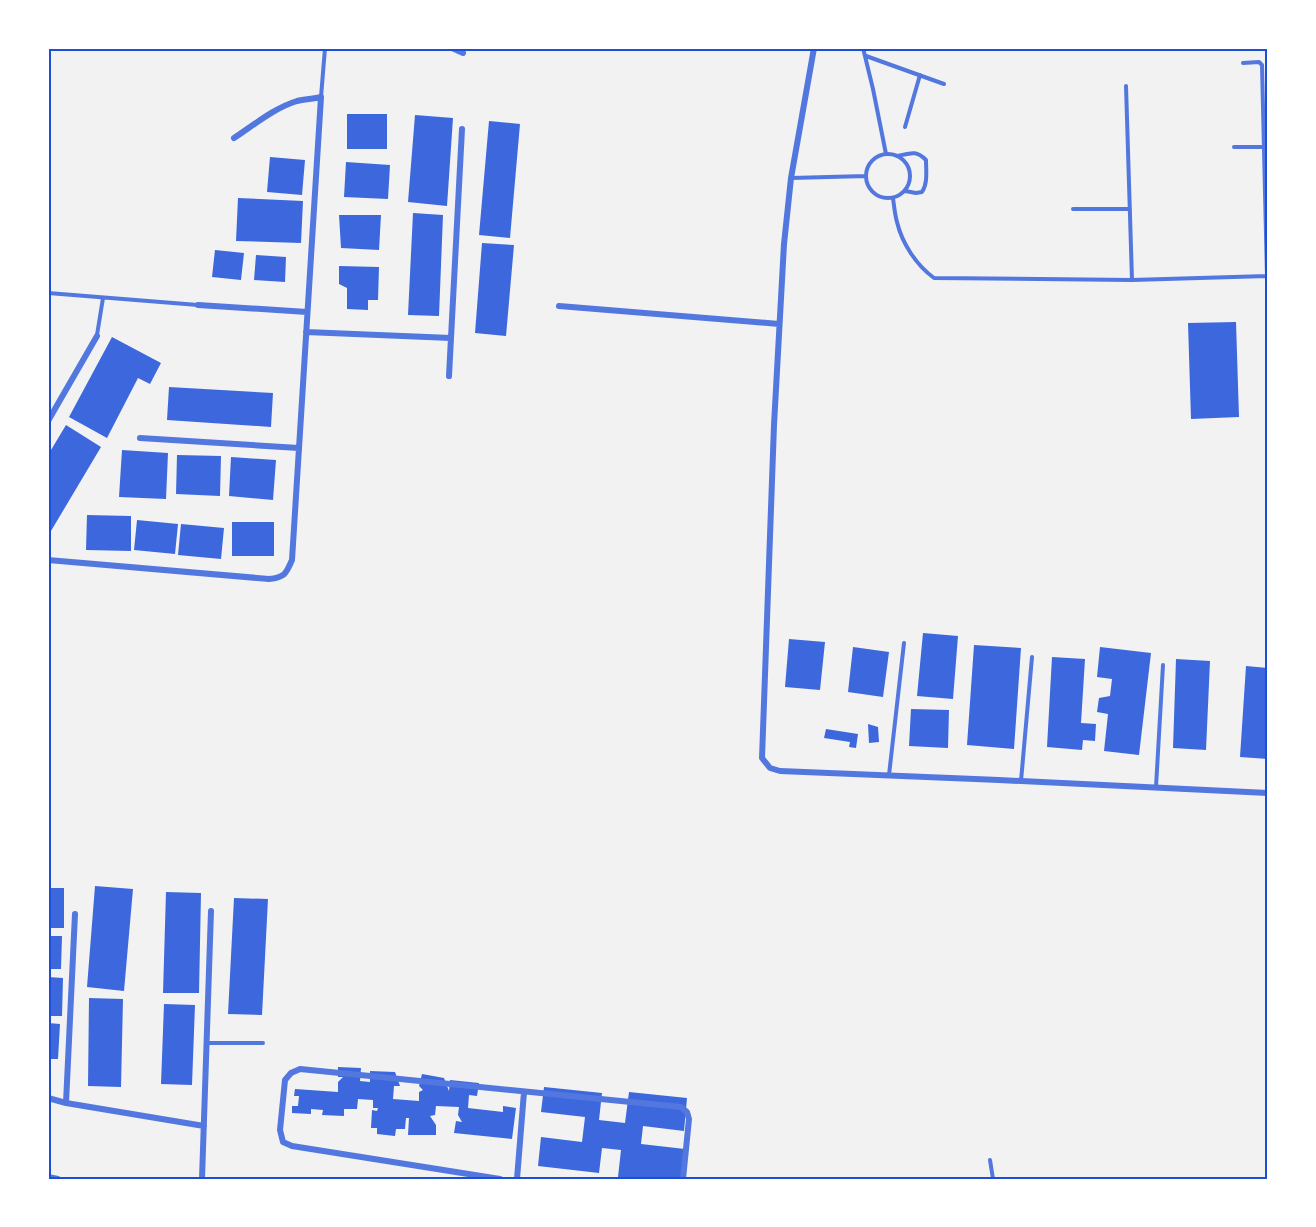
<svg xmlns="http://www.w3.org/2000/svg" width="1316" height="1227" font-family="'Varela Round',sans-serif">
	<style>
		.building { fill: #3d67dc }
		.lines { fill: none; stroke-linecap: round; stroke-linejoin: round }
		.service { stroke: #5277de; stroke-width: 4 }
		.minor { stroke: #5277de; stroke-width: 6 }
		.neatline { fill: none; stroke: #1d4ed8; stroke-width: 2 }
	</style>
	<rect width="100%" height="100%" fill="#f2f2f2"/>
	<path class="building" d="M 347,114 L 387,114 L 387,149 L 347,149 Z
		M 415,115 L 453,118 L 447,206 L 408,202 Z
		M 489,121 L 520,124 L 510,238 L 479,235 Z
		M 270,157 L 305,160 L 302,195 L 267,192 Z
		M 346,162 L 390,165 L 388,199 L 344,197 Z
		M 238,198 L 303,201 L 301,243 L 236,241 Z
		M 413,213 L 443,215 L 439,316 L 408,315 Z
		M 339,215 L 381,215 L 379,250 L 341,248 Z
		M 482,243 L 514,245 L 506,336 L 475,333 Z
		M 215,250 L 244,253 L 241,280 L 212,277 Z
		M 256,255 L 286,257 L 285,282 L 254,280 Z
		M 339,266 L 379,267 L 378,300 L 368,300 L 368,310 L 347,309 L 347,288 L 339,284 Z
		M 1236,322 L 1239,417 L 1191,419 L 1188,323 Z
		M 112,337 L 161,363 L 150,384 L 138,378 L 107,438 L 69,417 Z
		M 169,387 L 273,393 L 271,427 L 167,420 Z
		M 66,425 L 101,447 L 48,536 L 48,455 Z
		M 122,450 L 168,453 L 166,499 L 119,497 Z
		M 177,455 L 221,456 L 220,496 L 176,494 Z
		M 231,457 L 276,460 L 273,500 L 229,496 Z
		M 87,515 L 131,516 L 131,551 L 86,550 Z
		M 137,520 L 178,524 L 175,554 L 134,550 Z
		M 232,522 L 274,522 L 274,556 L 232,556 Z
		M 181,524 L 224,528 L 221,559 L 178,555 Z
		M 923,633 L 958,636 L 953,699 L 917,696 Z
		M 789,639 L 825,642 L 820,690 L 785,687 Z
		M 974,645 L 1021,648 L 1014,749 L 967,745 Z
		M 853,647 L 889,652 L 883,697 L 848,692 Z
		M 1100,647 L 1151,653 L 1139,755 L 1104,751 L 1108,714 L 1097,712 L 1099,698 L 1110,696 L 1112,679 L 1097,677 Z
		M 1052,657 L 1085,659 L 1081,723 L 1096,724 L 1095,741 L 1083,740 L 1082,750 L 1047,747 Z
		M 1176,659 L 1210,661 L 1206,750 L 1173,748 Z
		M 1246,666 L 1268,668 L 1268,759 L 1240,757 Z
		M 911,709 L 949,710 L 948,748 L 909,746 Z
		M 868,724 L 878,727 L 879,742 L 869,743 Z
		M 826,729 L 858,734 L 856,748 L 849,747 L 850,742 L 824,738 Z
		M 95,886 L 133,889 L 124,991 L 87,987 Z
		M 48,888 L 64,888 L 64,928 L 48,928 Z
		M 166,892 L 201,893 L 199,993 L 163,993 Z
		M 234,898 L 268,899 L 262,1015 L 228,1014 Z
		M 48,936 L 62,936 L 61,969 L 48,969 Z
		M 48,977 L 63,978 L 62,1016 L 48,1016 Z
		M 89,998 L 123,999 L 121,1087 L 88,1086 Z
		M 164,1004 L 195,1005 L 192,1085 L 161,1084 Z
		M 48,1023 L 60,1024 L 58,1059 L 48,1059 Z
		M 338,1067 L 361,1068 L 360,1081 L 370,1082 L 370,1071 L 395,1072 L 400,1086 L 394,1086 L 393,1099 L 419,1101 L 419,1092 L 423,1090 L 419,1086 L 422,1074 L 444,1078 L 449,1091 L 450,1080 L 479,1083 L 477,1096 L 469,1095 L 468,1108 L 503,1112 L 503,1106 L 516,1108 L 512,1139 L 454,1133 L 456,1121 L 462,1122 L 458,1115 L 459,1107 L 436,1106 L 435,1115 L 430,1116 L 436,1125 L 436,1135 L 408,1135 L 409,1118 L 406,1118 L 405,1129 L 396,1129 L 395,1136 L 377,1134 L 377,1128 L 371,1128 L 372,1110 L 377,1111 L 378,1108 L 373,1108 L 373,1100 L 358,1099 L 357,1109 L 344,1109 L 344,1116 L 322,1115 L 323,1110 L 311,1109 L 311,1114 L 292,1113 L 292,1106 L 298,1106 L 299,1096 L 294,1096 L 295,1089 L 338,1092 L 338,1082 L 343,1077 L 338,1077 Z
		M 544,1087 L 602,1093 L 599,1120 L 625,1123 L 629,1092 L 687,1098 L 684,1131 L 643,1126 L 641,1144 L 685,1149 L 682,1179 L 632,1179 L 618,1177 L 621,1150 L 602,1148 L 599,1173 L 538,1166 L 541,1137 L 582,1142 L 585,1117 L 541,1112 Z"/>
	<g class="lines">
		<path class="service" d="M 863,48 L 873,89 L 886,154
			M 866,56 L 944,84
			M 1126,86 L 1132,280
			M 321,97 L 325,48
			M 905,127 L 920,75
			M 1234,147 L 1264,147
			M866 176a22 22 0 1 1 44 0a22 22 0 1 1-44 0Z
			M 898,156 C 911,153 916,150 926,160 C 926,171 928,183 922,192 L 916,193 L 905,191
			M 791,178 L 866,176
			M 893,198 C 894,206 895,215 897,222 C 902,243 916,265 934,278 L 1132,280 L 1267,276 L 1262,65 L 1259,62 L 1243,63
			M 1073,209 L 1130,209
			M 1267,276 L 1268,293
			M 48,293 L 198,305
			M 97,335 L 103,298
			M 889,775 L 904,643
			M 1021,781 L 1032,657
			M 1156,787 L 1163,665
			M 207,1043 L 263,1043
			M 990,1160 L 993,1179"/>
		<path class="minor" d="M 452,48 L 463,53
			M 814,48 L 791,178 L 784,244 L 774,425 L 762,758 L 770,768 L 780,771 L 999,780 L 1268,793
			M 198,305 L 307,312
			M 559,306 L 779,324
			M 306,332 L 451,338
			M 449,376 L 462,129
			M 48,421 L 97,336
			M 140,438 L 299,448
			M 48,560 L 269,579 C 285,577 286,574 292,560 L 321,97 C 313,99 305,99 297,101 C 274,108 254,125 234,138
			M 48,1098 L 66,1103 L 204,1126
			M 66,1103 L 75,914
			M 48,1177 L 58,1179
			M 202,1179 L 211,911
			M 500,1179 L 292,1146 L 283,1142 L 280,1130 L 285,1080 L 291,1073 L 300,1069 L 681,1107 L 687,1112 L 689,1119 L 683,1179
			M 517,1179 L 524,1092"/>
	</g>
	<rect width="1316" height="1227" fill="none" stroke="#ffffff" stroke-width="99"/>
	<rect x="50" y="50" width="1216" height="1128" class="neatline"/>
</svg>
